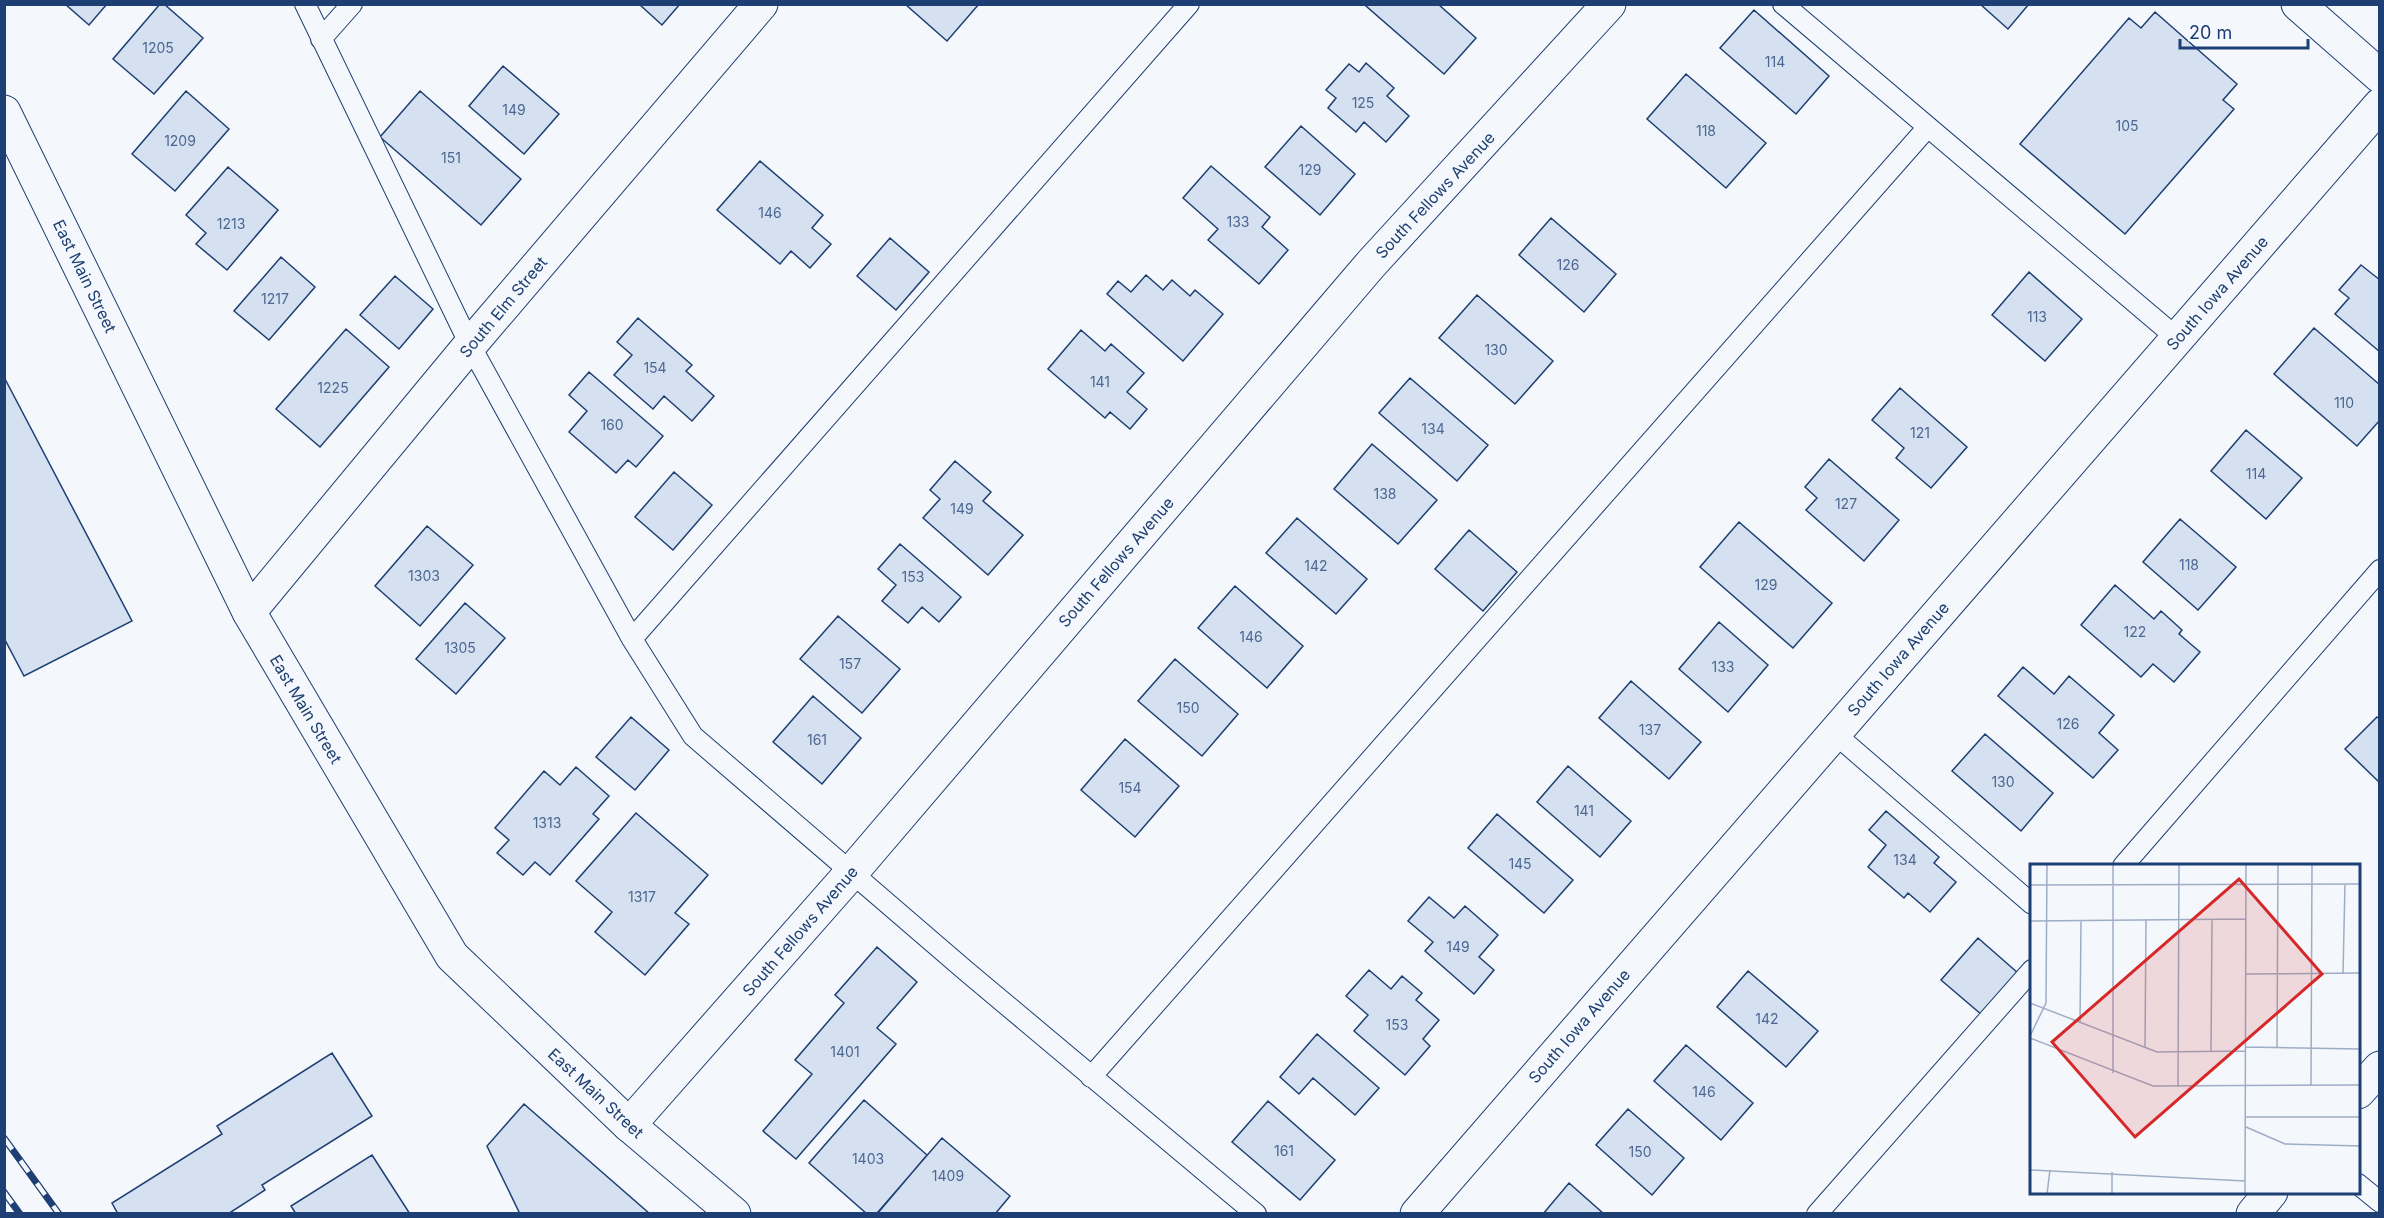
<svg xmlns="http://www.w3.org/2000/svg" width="2384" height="1218" font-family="Inter,sans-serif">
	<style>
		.building { fill: #d5e0f0; stroke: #1d3f73; stroke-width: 1.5 }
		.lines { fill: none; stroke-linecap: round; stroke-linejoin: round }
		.service-casing { stroke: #1d3f73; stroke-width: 22 }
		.minor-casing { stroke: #1d3f73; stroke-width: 35 }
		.secondary-casing { stroke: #1d3f73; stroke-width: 35 }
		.service { stroke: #f4f7fb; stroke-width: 20 }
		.minor { stroke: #f4f7fb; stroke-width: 33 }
		.secondary { stroke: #f4f7fb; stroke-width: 33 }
		.rail-casing { stroke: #1d3f73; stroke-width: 7 }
		.rail { stroke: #f4f7fb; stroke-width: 4.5; stroke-dasharray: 14; stroke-linecap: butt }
		.labels { text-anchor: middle; stroke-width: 4.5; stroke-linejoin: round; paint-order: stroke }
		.number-label { font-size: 14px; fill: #4b6792 }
		.street-label { font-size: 16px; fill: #1d3f73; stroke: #f4f7fb }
		.inset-road { fill: none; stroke: #9eadc5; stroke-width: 1.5 }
		.view { fill: #d62828; fill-opacity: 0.15; stroke: #d62828; stroke-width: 3 }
		.inset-edge { fill: none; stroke: #1d3f73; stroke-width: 3 }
	</style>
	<rect width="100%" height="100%" fill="#f4f7fb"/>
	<path class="building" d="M 65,4 L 107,4 L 89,25 Z
		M 160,4 L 164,4 L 203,38 L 154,94 L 113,59 Z
		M 639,4 L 680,4 L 662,25 Z
		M 905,4 L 979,4 L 947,41 Z
		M 1367,4 L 1438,4 L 1476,38 L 1444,74 L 1366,6 Z
		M 1980,4 L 2029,4 L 2008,29 Z
		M 1754,10 L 1829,76 L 1796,114 L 1720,48 Z
		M 2155,12 L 2237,84 L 2223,100 L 2234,109 L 2125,234 L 2020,144 L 2129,18 L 2141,28 Z
		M 1366,63 L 1394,88 L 1387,96 L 1409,116 L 1386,142 L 1364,122 L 1356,132 L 1328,108 L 1336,98 L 1326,90 L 1349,64 L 1359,72 Z
		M 503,66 L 559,114 L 524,154 L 469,106 Z
		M 1686,74 L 1766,143 L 1726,188 L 1647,119 Z
		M 186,91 L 229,129 L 175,191 L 132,154 Z
		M 420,91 L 521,179 L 481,225 L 380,137 Z
		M 1301,126 L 1355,174 L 1320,215 L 1265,167 Z
		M 760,161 L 823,215 L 812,228 L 831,244 L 810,268 L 791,251 L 780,264 L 717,210 Z
		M 1211,166 L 1270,217 L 1262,227 L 1288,250 L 1259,284 L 1208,240 L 1218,229 L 1183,198 Z
		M 228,167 L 278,210 L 227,270 L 196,244 L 206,233 L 186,215 Z
		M 1551,218 L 1616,274 L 1584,312 L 1519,255 Z
		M 890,238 L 929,272 L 896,310 L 857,276 Z
		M 281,257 L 315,287 L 269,340 L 234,311 Z
		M 2361,265 L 2380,280 L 2380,352 L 2335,314 L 2349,298 L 2339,290 Z
		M 2029,272 L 2082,319 L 2045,361 L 1992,315 Z
		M 1146,275 L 1163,290 L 1172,280 L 1190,296 L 1195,290 L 1223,314 L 1183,361 L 1107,294 L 1118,281 L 1131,292 Z
		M 395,276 L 433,309 L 399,349 L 360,315 Z
		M 1477,295 L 1553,361 L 1515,404 L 1439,338 Z
		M 638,318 L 692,365 L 686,371 L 714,396 L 692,421 L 664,396 L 653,409 L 614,375 L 632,355 L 617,342 Z
		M 2314,328 L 2380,385 L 2380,420 L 2357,446 L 2274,374 Z
		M 346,329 L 389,367 L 320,447 L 276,409 Z
		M 1081,330 L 1105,351 L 1111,344 L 1144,373 L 1127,392 L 1147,409 L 1130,429 L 1110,412 L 1105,418 L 1048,369 Z
		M 589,372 L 663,436 L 636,467 L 628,460 L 616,473 L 569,432 L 587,411 L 569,395 Z
		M 4,377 L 132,621 L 24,676 L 4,638 Z
		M 1410,378 L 1488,445 L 1457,481 L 1379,413 Z
		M 1900,388 L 1967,447 L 1931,488 L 1896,458 L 1904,448 L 1872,420 Z
		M 2246,430 L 2302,478 L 2266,519 L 2211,471 Z
		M 1372,444 L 1437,500 L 1398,544 L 1334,489 Z
		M 1829,459 L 1899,520 L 1864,561 L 1806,510 L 1817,498 L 1805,487 Z
		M 955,461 L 991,492 L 983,501 L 1023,535 L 988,575 L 923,518 L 940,499 L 930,490 Z
		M 674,472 L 712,505 L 673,550 L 635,517 Z
		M 1297,518 L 1367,579 L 1336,614 L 1266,553 Z
		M 2180,519 L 2236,567 L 2198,610 L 2143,562 Z
		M 1739,522 L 1832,603 L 1793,648 L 1700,567 Z
		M 427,526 L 473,565 L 420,626 L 375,586 Z
		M 1469,530 L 1517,572 L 1483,611 L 1435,569 Z
		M 900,544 L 961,597 L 939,622 L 922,607 L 908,623 L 882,601 L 896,585 L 878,569 Z
		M 2115,585 L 2154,619 L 2161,611 L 2182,630 L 2179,634 L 2200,652 L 2174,682 L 2153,664 L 2141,677 L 2081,625 Z
		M 1235,586 L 1303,646 L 1267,688 L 1198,628 Z
		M 465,603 L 505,638 L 456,694 L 416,659 Z
		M 838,616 L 900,669 L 862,713 L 800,659 Z
		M 1719,622 L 1768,665 L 1728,712 L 1679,669 Z
		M 1175,659 L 1238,714 L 1202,756 L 1138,701 Z
		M 2023,667 L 2054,694 L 2069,676 L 2114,715 L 2099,733 L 2118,750 L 2093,778 L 1998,696 Z
		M 1631,681 L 1701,742 L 1669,779 L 1599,718 Z
		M 813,696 L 861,738 L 822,784 L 773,742 Z
		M 631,717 L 669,750 L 635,790 L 596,757 Z
		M 2377,717 L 2380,719 L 2380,783 L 2345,749 Z
		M 1985,734 L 2053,793 L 2021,831 L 1952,771 Z
		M 1125,739 L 1179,786 L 1135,837 L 1081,790 Z
		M 1568,766 L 1631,821 L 1600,857 L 1537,802 Z
		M 576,767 L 609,796 L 593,814 L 599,819 L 550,875 L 535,862 L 523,875 L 497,853 L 509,840 L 495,828 L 544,771 L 560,785 Z
		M 1886,811 L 1939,857 L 1934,863 L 1956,882 L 1930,912 L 1908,893 L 1904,898 L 1868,867 L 1886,845 L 1869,830 Z
		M 636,813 L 708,875 L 675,913 L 689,924 L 645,975 L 595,932 L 612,912 L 576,881 Z
		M 1497,814 L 1573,880 L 1544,913 L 1468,848 Z
		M 1429,897 L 1454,918 L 1465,906 L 1498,935 L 1479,957 L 1494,970 L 1474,994 L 1425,951 L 1433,942 L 1408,921 Z
		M 1978,938 L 2018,973 L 1982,1015 L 1941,980 Z
		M 877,947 L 917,982 L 877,1028 L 896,1044 L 796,1159 L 763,1131 L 812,1074 L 795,1060 L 844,1003 L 835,995 Z
		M 1369,970 L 1391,989 L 1402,976 L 1422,993 L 1416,1000 L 1439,1020 L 1423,1039 L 1430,1046 L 1405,1075 L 1354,1031 L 1368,1015 L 1346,996 Z
		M 1748,971 L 1818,1031 L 1786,1067 L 1717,1007 Z
		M 1317,1034 L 1379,1088 L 1355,1115 L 1313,1078 L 1299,1094 L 1280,1077 Z
		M 1686,1045 L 1753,1103 L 1721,1140 L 1654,1081 Z
		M 332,1053 L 372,1116 L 262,1185 L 265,1190 L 228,1214 L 118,1214 L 112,1203 L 222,1134 L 217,1126 Z
		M 864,1100 L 927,1155 L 877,1214 L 867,1214 L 809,1163 Z
		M 1268,1101 L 1335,1160 L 1300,1200 L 1232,1142 Z
		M 524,1104 L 650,1214 L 520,1214 L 487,1146 Z
		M 1628,1109 L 1684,1158 L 1652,1195 L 1596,1145 Z
		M 942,1138 L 1010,1196 L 995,1214 L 880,1214 L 878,1212 Z
		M 372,1155 L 410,1214 L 296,1214 L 291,1206 Z
		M 1569,1183 L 1604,1214 L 1543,1214 Z"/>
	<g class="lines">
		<defs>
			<path id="service" d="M 305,4 L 470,345 L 632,639 L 693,736 L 966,971 L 1256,1214
				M 1783,4 L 2177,338
				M 321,39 L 352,4
				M 632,639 L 1189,4
				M 1834,733 L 2032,904
				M 2123,866 L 2380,570
				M 1091,1077 L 1927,128
				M 2358,1184 L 2380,1202
				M 1817,1214 L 2032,970"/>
			<path id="minor" d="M 2298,4 L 2380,76
				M 249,612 L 470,345 L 761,4
				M 2358,1092 L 2380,1068
				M 629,1125 L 851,873 L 1371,264 L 1609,4
				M 2253,1214 L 2271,1192"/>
			<path id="secondary" d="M 4,112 L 249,612 L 452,956 L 629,1125 L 734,1214
				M 1417,1214 L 2380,105"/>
		</defs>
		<use href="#service" class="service-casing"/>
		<use href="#minor" class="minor-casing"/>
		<use href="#secondary" class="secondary-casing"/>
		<use href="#service" class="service"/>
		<use href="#minor" class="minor"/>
		<use href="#secondary" class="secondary"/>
		<defs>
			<path id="rail" d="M 4,1138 L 59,1214
				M 4,1192 L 20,1214"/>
		</defs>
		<use href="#rail" class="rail-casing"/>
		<use href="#rail" class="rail"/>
	</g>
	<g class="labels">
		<g class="number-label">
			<text x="158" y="53">1205</text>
			<text x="1775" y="67">114</text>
			<text x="1363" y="108">125</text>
			<text x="514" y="115">149</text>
			<text x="2127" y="131">105</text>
			<text x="1706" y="136">118</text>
			<text x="180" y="146">1209</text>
			<text x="451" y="163">151</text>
			<text x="1310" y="175">129</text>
			<text x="770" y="218">146</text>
			<text x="1238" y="227">133</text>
			<text x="231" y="229">1213</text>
			<text x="1568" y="270">126</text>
			<text x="275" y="304">1217</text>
			<text x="2037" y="322">113</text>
			<text x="1496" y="355">130</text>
			<text x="655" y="373">154</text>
			<text x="1100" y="387">141</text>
			<text x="333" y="393">1225</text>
			<text x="2344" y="408">110</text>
			<text x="612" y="430">160</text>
			<text x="1433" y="434">134</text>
			<text x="1920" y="438">121</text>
			<text x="2256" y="479">114</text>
			<text x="1385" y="499">138</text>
			<text x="1846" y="509">127</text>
			<text x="962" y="514">149</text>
			<text x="2189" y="570">118</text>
			<text x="1316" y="571">142</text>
			<text x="424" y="581">1303</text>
			<text x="913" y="582">153</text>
			<text x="1766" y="590">129</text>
			<text x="2135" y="637">122</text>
			<text x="1251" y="642">146</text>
			<text x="460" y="653">1305</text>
			<text x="850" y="669">157</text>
			<text x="1723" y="672">133</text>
			<text x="1188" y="713">150</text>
			<text x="2068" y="729">126</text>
			<text x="1650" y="735">137</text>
			<text x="817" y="745">161</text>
			<text x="2003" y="787">130</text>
			<text x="1130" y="793">154</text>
			<text x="1584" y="816">141</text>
			<text x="547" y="828">1313</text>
			<text x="1905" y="865">134</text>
			<text x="1520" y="869">145</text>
			<text x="642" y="902">1317</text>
			<text x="1458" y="952">149</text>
			<text x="1767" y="1024">142</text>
			<text x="1397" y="1030">153</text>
			<text x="845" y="1057">1401</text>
			<text x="1704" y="1097">146</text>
			<text x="1284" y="1156">161</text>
			<text x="1640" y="1157">150</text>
			<text x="868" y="1164">1403</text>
			<text x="948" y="1181">1409</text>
		</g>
		<g class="street-label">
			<text transform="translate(1435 195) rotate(-47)" y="6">South Fellows Avenue</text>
			<text transform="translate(85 276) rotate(64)" y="6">East Main Street</text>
			<text transform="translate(2217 293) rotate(-49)" y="6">South Iowa Avenue</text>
			<text transform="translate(503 307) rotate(-50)" y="6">South Elm Street</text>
			<text transform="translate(1116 562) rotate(-49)" y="6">South Fellows Avenue</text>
			<text transform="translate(1898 659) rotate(-49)" y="6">South Iowa Avenue</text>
			<text transform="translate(306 709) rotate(59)" y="6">East Main Street</text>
			<text transform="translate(800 931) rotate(-49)" y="6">South Fellows Avenue</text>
			<text transform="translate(1579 1026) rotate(-49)" y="6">South Iowa Avenue</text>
			<text transform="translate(596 1093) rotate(43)" y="6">East Main Street</text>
		</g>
	</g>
	<g transform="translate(2030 864)">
		<rect width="330" height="330" fill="#f4f7fb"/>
		<path class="inset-road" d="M 83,0 L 83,209M 0,21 L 330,20M 0,57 L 216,55M 313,109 L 315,20M 216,110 L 330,109M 0,139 L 127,188 L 216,187M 50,159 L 51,56M 0,172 L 16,139 L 17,0M 0,174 L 123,222 L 330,221M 216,183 L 330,185M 115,184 L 116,56M 247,184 L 248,0M 181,188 L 182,56M 281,222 L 282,0M 148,223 L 149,0M 216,253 L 330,253M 216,263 L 255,280 L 330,282M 0,306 L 215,317M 82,308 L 82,330M 17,330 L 20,306M 215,330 L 216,0"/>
		<path class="view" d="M 209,15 L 292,110 L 105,273 L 22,178 Z"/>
		<rect width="330" height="330" class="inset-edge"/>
	</g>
	<rect width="2384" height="1218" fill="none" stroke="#1d3f73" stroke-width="12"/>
	<path d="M2180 39v9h128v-9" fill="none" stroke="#1d3f73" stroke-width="3"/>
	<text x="2189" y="39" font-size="18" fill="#1d3f73" stroke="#f4f7fb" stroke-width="4.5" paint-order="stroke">20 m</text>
</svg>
